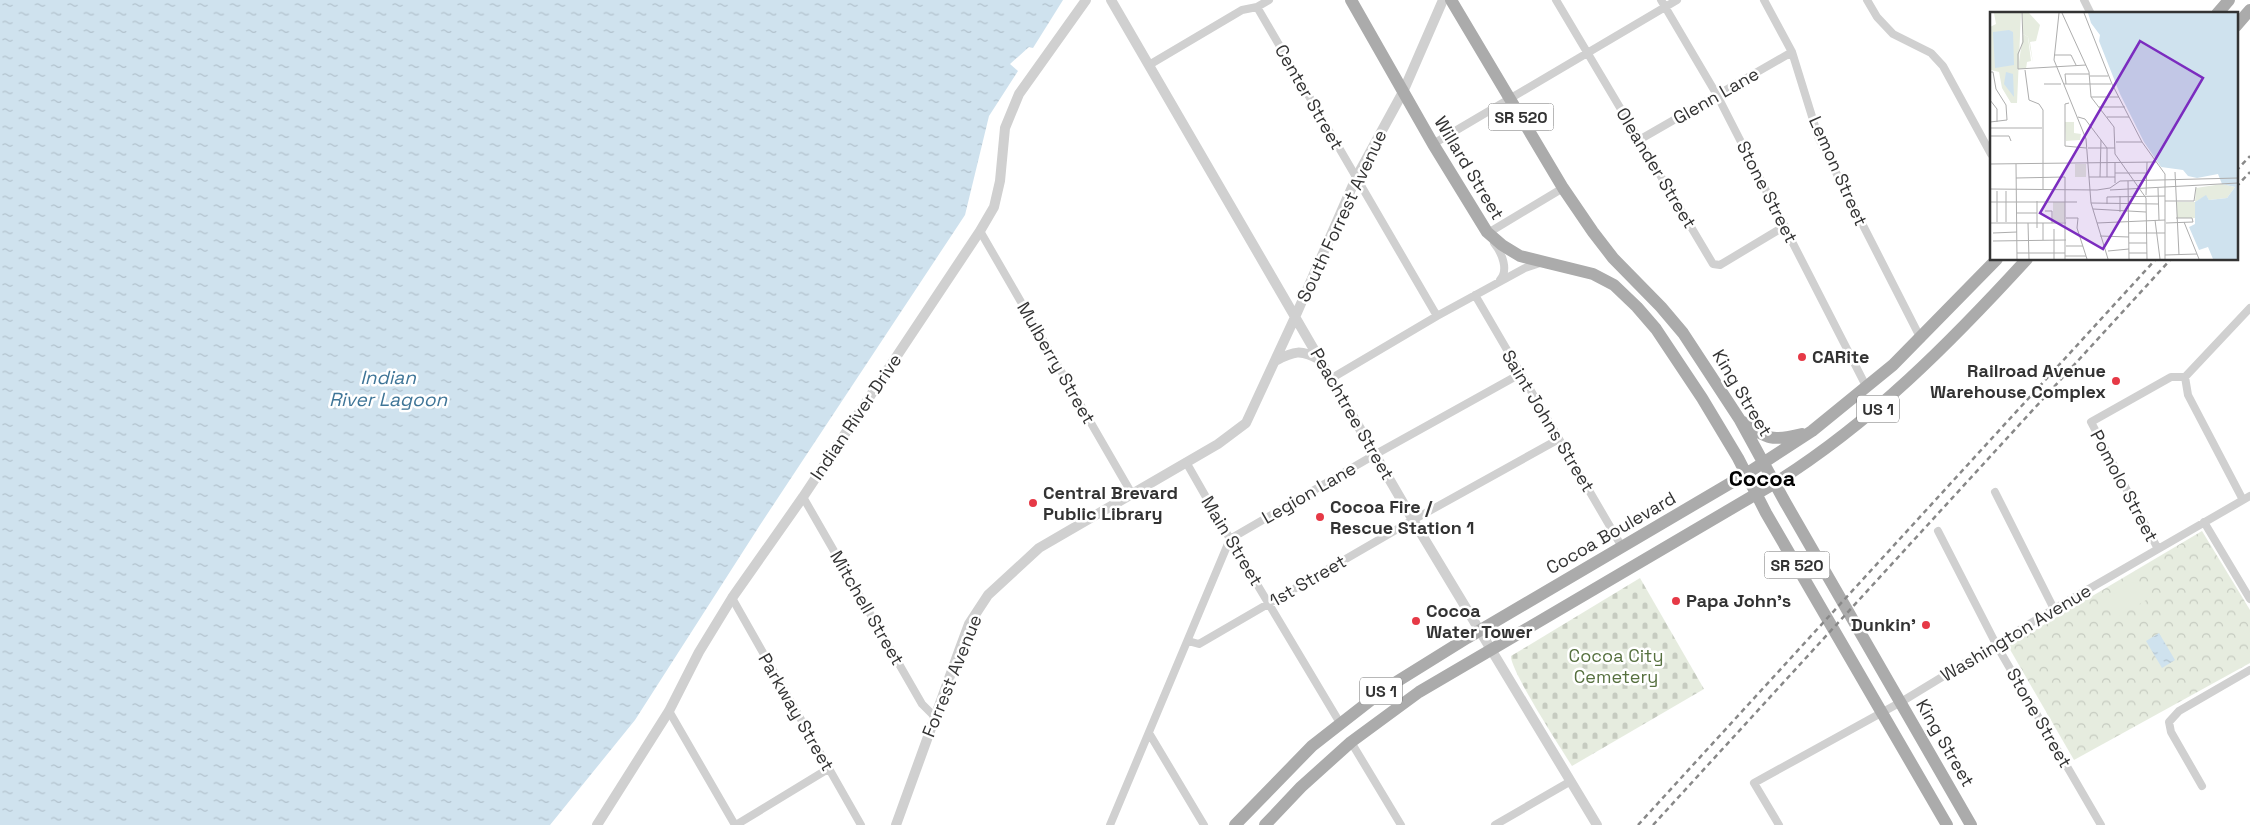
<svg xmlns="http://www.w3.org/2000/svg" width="2250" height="825" font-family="'Space Grotesk',sans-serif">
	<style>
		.cemetery { fill: url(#cemetery-stones) }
		.park { fill: url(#park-crowns) }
		.garden { fill: #e6ecdf }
		.water { fill: url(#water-ripples) }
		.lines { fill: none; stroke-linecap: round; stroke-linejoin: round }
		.minor { stroke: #d0d0d0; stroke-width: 8 }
		.tertiary { stroke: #d0d0d0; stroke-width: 10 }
		.primary { stroke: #ababab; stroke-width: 12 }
		.rail { stroke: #888; stroke-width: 2.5; stroke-dasharray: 5 4; stroke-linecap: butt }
		.poi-dot { fill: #e63946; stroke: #fff; stroke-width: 2 }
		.labels { text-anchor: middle; stroke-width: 5; stroke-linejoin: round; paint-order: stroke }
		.shield { fill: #fff; stroke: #707070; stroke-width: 1 }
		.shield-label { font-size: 16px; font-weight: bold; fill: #333 }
		.street-label { font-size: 18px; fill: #333; stroke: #fff }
		.poi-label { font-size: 18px; font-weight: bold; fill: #333; stroke: #fff; text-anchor: start }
		.park-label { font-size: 18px; fill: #56703f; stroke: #fff }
		.water-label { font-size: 19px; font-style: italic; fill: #3f7597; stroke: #fff }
		.district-label { font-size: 22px; font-weight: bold; fill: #000; stroke: #fff }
		.inset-road { fill: none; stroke: #adadad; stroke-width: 1 }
		.view { fill: #7b2cbf; fill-opacity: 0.15; stroke: #7b2cbf; stroke-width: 2.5 }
		.inset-edge { fill: none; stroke: #333; stroke-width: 2.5 }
	</style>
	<defs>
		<pattern id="cemetery-stones" width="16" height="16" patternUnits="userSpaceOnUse" patternTransform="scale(1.25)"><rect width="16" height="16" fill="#e6ecdf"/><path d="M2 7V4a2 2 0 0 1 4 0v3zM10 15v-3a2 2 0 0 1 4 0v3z" fill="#c6cbc0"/></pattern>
		<pattern id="park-crowns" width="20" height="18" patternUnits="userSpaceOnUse" patternTransform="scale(1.25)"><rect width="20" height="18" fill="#e6ecdf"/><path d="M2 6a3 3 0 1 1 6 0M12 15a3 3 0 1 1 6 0" fill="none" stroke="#c6cbc0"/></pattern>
		<pattern id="water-ripples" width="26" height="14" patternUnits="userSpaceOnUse" patternTransform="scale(1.25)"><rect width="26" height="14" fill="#cfe2ee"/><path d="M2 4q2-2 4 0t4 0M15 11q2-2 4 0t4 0" fill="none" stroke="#b2c2cd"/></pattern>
	</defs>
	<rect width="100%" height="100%" fill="#fff"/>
	<path class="cemetery" d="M 1640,578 L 1704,689 L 1572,766 C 1561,749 1510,670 1511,656 Z"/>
	<path class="park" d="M 2202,531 L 2250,610 L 2250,663 L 2074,760 L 2008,646 Z"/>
	<path class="garden" d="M 2137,580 L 2148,599 L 2115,618 L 2106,598 Z"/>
	<path class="water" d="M 0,0 L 1063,0 L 1033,48 L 1029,47 L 1010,64 L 1018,71 L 989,116 L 965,215 L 760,525 L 635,720 L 550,825 L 0,825 Z
		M 2159,633 L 2175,660 L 2162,668 L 2146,641 Z"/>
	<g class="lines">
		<path class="minor" d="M 1556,0 L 1713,264 L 1720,265 L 1785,226
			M 1661,0 L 1717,95 L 1867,388
			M 1764,0 L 1792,52 L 1819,139 L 1921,339
			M 1867,0 L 1877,17 L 1893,34 L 1931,53 L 1943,66 L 1991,154
			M 2084,0 L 2091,14
			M 1257,7 L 1437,316
			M 1149,65 L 1242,10 L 1257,7 L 1269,0
			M 1639,140 L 1792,52
			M 1433,144 L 1677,0
			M 980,231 L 1132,494
			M 1488,233 L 1563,188
			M 1494,243 C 1502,253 1509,270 1500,280
			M 1475,295 L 1622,547
			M 2185,377 L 2188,395 L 2243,500
			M 1332,378 L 1437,316 L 1525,268 L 1540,263
			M 1186,462 L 1230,539 L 1340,723
			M 1995,492 L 2054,609
			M 803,497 L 922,704 L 934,716
			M 2204,522 L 2250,599
			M 1938,531 L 1997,646 L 2101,825
			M 2158,549 L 2091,422 L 2171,377 L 2185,377 L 2250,308
			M 732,598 L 861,825
			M 1188,641 L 1199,644 L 1413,520 L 1559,439
			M 669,711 L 735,825
			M 1149,733 L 1204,825
			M 1351,742 L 1401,825
			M 2202,786 L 2171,732 L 2169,722 L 2179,711 L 2250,670
			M 736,825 L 828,769
			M 1110,825 L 1230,539 L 1376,454 L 1520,374
			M 1495,825 L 1571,781
			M 1779,825 L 1754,783 L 1901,702 L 2054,609 L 2250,496"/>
		<path class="tertiary" d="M 1111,0 L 1413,520 L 1597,825
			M 1275,361 C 1294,351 1301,349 1320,360
			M 597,825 L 669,711 L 699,652 L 732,598 L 803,497 L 980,231 L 994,207 L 1000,181 L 1005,128 L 1019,94 L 1086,0
			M 896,825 L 959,651 L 969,624 L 988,595 L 1039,548 L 1218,444 L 1246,423 L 1296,315 L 1356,178 L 1403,92 L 1443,0"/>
		<path class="primary" d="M 1351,0 L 1433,144 L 1487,232 L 1502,245 L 1520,256 L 1593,274 L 1614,285 L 1637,307 L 1656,329 L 1702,398 L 1738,458 L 1766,513 L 1947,825
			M 1451,0 L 1563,188 L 1593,232 L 1613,258 L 1661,307 L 1683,333 L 1740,420 L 1785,502 L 1971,825
			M 2217,14 L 2229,0
			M 2236,26 L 2250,10
			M 1743,422 C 1767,440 1773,441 1802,434
			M 1235,825 L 1312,746 L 1385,689 L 1467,638 L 1746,474 L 1812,431 L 1893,365 L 1997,259
			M 1265,825 L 1301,787 L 1351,742 L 1419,692 L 1775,483 C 1872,422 1950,343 2027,259"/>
		<path class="rail" d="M 2236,171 L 2250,156
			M 2236,187 L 2250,172
			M 1638,825 L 2156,259
			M 1653,825 L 2171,259"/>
	</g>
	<g class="poi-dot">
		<circle cx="1802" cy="357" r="5"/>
		<circle cx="2116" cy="381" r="5"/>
		<circle cx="1033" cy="503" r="5"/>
		<circle cx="1320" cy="517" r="5"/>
		<circle cx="1676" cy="601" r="5"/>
		<circle cx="1416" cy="621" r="5"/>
		<circle cx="1926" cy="625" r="5"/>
	</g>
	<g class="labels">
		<g class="shield">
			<rect x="1488.5" y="103.5" width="65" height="27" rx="4"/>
			<rect x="1857" y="395.5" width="42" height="27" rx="4"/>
			<rect x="1764.5" y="551.5" width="65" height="27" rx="4"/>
			<rect x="1360" y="677.5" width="42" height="27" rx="4"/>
		</g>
		<g class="shield-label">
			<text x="1521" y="123">SR 520</text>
			<text x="1878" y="415">US 1</text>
			<text x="1797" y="571">SR 520</text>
			<text x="1381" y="697">US 1</text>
		</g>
		<g class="street-label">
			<text transform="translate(1716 96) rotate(-30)" y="6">Glenn Lane</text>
			<text transform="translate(1309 97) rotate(60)" y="6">Center Street</text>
			<text transform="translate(1469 168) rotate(59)" y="6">Willard Street</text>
			<text transform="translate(1656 168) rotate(59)" y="6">Oleander Street</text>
			<text transform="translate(1838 171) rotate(66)" y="6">Lemon Street</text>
			<text transform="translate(1767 192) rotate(63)" y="6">Stone Street</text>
			<text transform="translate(1342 216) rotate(-65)" y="6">South Forrest Avenue</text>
			<text transform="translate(1056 363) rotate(60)" y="6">Mulberry Street</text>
			<text transform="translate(1742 393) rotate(59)" y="6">King Street</text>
			<text transform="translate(1352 414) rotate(60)" y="6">Peachtree Street</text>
			<text transform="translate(856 417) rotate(-56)" y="6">Indian River Drive</text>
			<text transform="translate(1548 421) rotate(59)" y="6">Saint Johns Street</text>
			<text transform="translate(2124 486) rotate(62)" y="6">Pomolo Street</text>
			<text transform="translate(1309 493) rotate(-30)" y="6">Legion Lane</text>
			<text transform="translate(1611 533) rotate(-30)" y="6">Cocoa Boulevard</text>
			<text transform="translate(1232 541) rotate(59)" y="6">Main Street</text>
			<text transform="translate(1308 581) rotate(-30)" y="6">1st Street</text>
			<text transform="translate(867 608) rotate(60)" y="6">Mitchell Street</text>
			<text transform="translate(2016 633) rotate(-31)" y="6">Washington Avenue</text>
			<text transform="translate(952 676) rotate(-68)" y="6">Forrest Avenue</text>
			<text transform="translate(796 712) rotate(60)" y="6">Parkway Street</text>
			<text transform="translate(2039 718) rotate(60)" y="6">Stone Street</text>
			<text transform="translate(1945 743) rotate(60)" y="6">King Street</text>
		</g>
		<g class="poi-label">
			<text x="1812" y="363">CARite</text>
			<text x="2106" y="377" text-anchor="end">Railroad Avenue<tspan x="2106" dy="21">Warehouse Complex</tspan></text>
			<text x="1043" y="499">Central Brevard<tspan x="1043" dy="21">Public Library</tspan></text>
			<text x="1330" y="513">Cocoa Fire /<tspan x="1330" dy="21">Rescue Station 1</tspan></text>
			<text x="1686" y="607">Papa John's</text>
			<text x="1426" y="617">Cocoa<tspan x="1426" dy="21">Water Tower</tspan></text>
			<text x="1916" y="631" text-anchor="end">Dunkin'</text>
		</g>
		<g class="park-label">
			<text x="1616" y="662">Cocoa City<tspan x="1616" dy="21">Cemetery</tspan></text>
		</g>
		<g class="water-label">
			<text x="388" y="384">Indian<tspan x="388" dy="22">River Lagoon</tspan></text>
		</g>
		<g class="district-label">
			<text x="1762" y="486">Cocoa</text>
		</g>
	</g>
	<g transform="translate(1990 12)">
		<rect width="248" height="248" fill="#fff"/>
		<path d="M 33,22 L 38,25 L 41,49 L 37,50 L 36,57 L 28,57 Z" fill="#e6ecdf"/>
		<path d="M 32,1 L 39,1 L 50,13 L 46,29 L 40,30 L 43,51 L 38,25 L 33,22 Z" fill="#e6ecdf"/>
		<path d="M 75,110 L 84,110 L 84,121 L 91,122 L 90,128 L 76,129 ZM 85,152 L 96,152 L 96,165 L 85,165 Z" fill="#e6ecdf"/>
		<path d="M 4,1 L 31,1 L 27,91 L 21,91 L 12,76 L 9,60 L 1,58 L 0,15 L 6,12 ZM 232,172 L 245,175 L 237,186 L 219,188 L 216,184 L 205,190 L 205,206 L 187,206 L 187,190 L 205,190 L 206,176 ZM 63,190 L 75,190 L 75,210 L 63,210 Z" fill="#e6ecdf"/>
		<path d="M 98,1 L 247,1 L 247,247 L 223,247 L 218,235 L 209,238 L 199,215 L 205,212 L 205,200 L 202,200 L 205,200 L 205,190 L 216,183 L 219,188 L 237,186 L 245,175 L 232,172 L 228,162 L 207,166 L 198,164 L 193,158 L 171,155 L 154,130 L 130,82 L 109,29 L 110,23 L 101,11 ZM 19,18 L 23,20 L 24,53 L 5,56 L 3,20 ZM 16,60 L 23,62 L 24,85 L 14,72 Z" fill="#cfe2ee"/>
		<path class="inset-road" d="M 32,1 L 33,30 L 28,42 L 28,57 L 96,53M 69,1 L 64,48 L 96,127 L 101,191 L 118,247M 72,1 L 99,60 L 101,85 L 124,115 L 125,142 L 156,186 L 157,247M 94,1 L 122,72 L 152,130 L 175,162 L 175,247M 64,43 L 81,43 L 86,53M 35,58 L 39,88 L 49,92 L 53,98 L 53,178M 0,60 L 3,60 L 6,77 L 16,93 L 17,108 L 0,110M 100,64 L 118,64M 54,72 L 71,72M 74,72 L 121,72M 76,72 L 75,62 L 99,62M 101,85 L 129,85M 0,88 L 7,97 L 7,110M 79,91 L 75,92 L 75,134 L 96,136M 109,95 L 135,95M 88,105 L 95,107 L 117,136 L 117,165M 117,105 L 139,105M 0,116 L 52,116M 0,124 L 19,124 L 21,129M 126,130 L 152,130M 98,136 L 125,136M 0,152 L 166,150M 26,152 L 27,247M 185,160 L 189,243M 125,161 L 157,161M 99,165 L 125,165M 110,165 L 111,128M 26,166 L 75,165 L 75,247M 138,169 L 139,247M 125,171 L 125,150M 168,176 L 169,208M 0,177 L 107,178 L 120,176 L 130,169 L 248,166M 120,178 L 248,171M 7,179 L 7,210M 156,183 L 157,150M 47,189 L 47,216M 175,189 L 204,189 L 206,175M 0,190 L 87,190M 101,191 L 168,192M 117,192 L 117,185 L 175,184M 103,197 L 156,200M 55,199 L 62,199 L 62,211M 130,200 L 130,184M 27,201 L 47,201M 76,206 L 88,206 L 87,216 L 97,247M 165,208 L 170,247M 16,210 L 16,179M 194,210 L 209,247M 0,211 L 76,211M 38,211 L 39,247M 107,211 L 175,208M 176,211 L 203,210 L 202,206 L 186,206M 3,221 L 27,220M 139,221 L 175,221M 110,224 L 139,225M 53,228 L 53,211M 3,229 L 76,228M 139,231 L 157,231M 76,234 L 93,234M 118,239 L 139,237M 27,241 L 75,241M 139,241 L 157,241M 175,243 L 207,242M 75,244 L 96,244M 64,247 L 64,217"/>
		<path class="view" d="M 150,29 L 213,66 L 113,237 L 50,201 Z"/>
		<rect width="248" height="248" class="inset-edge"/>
	</g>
</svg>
